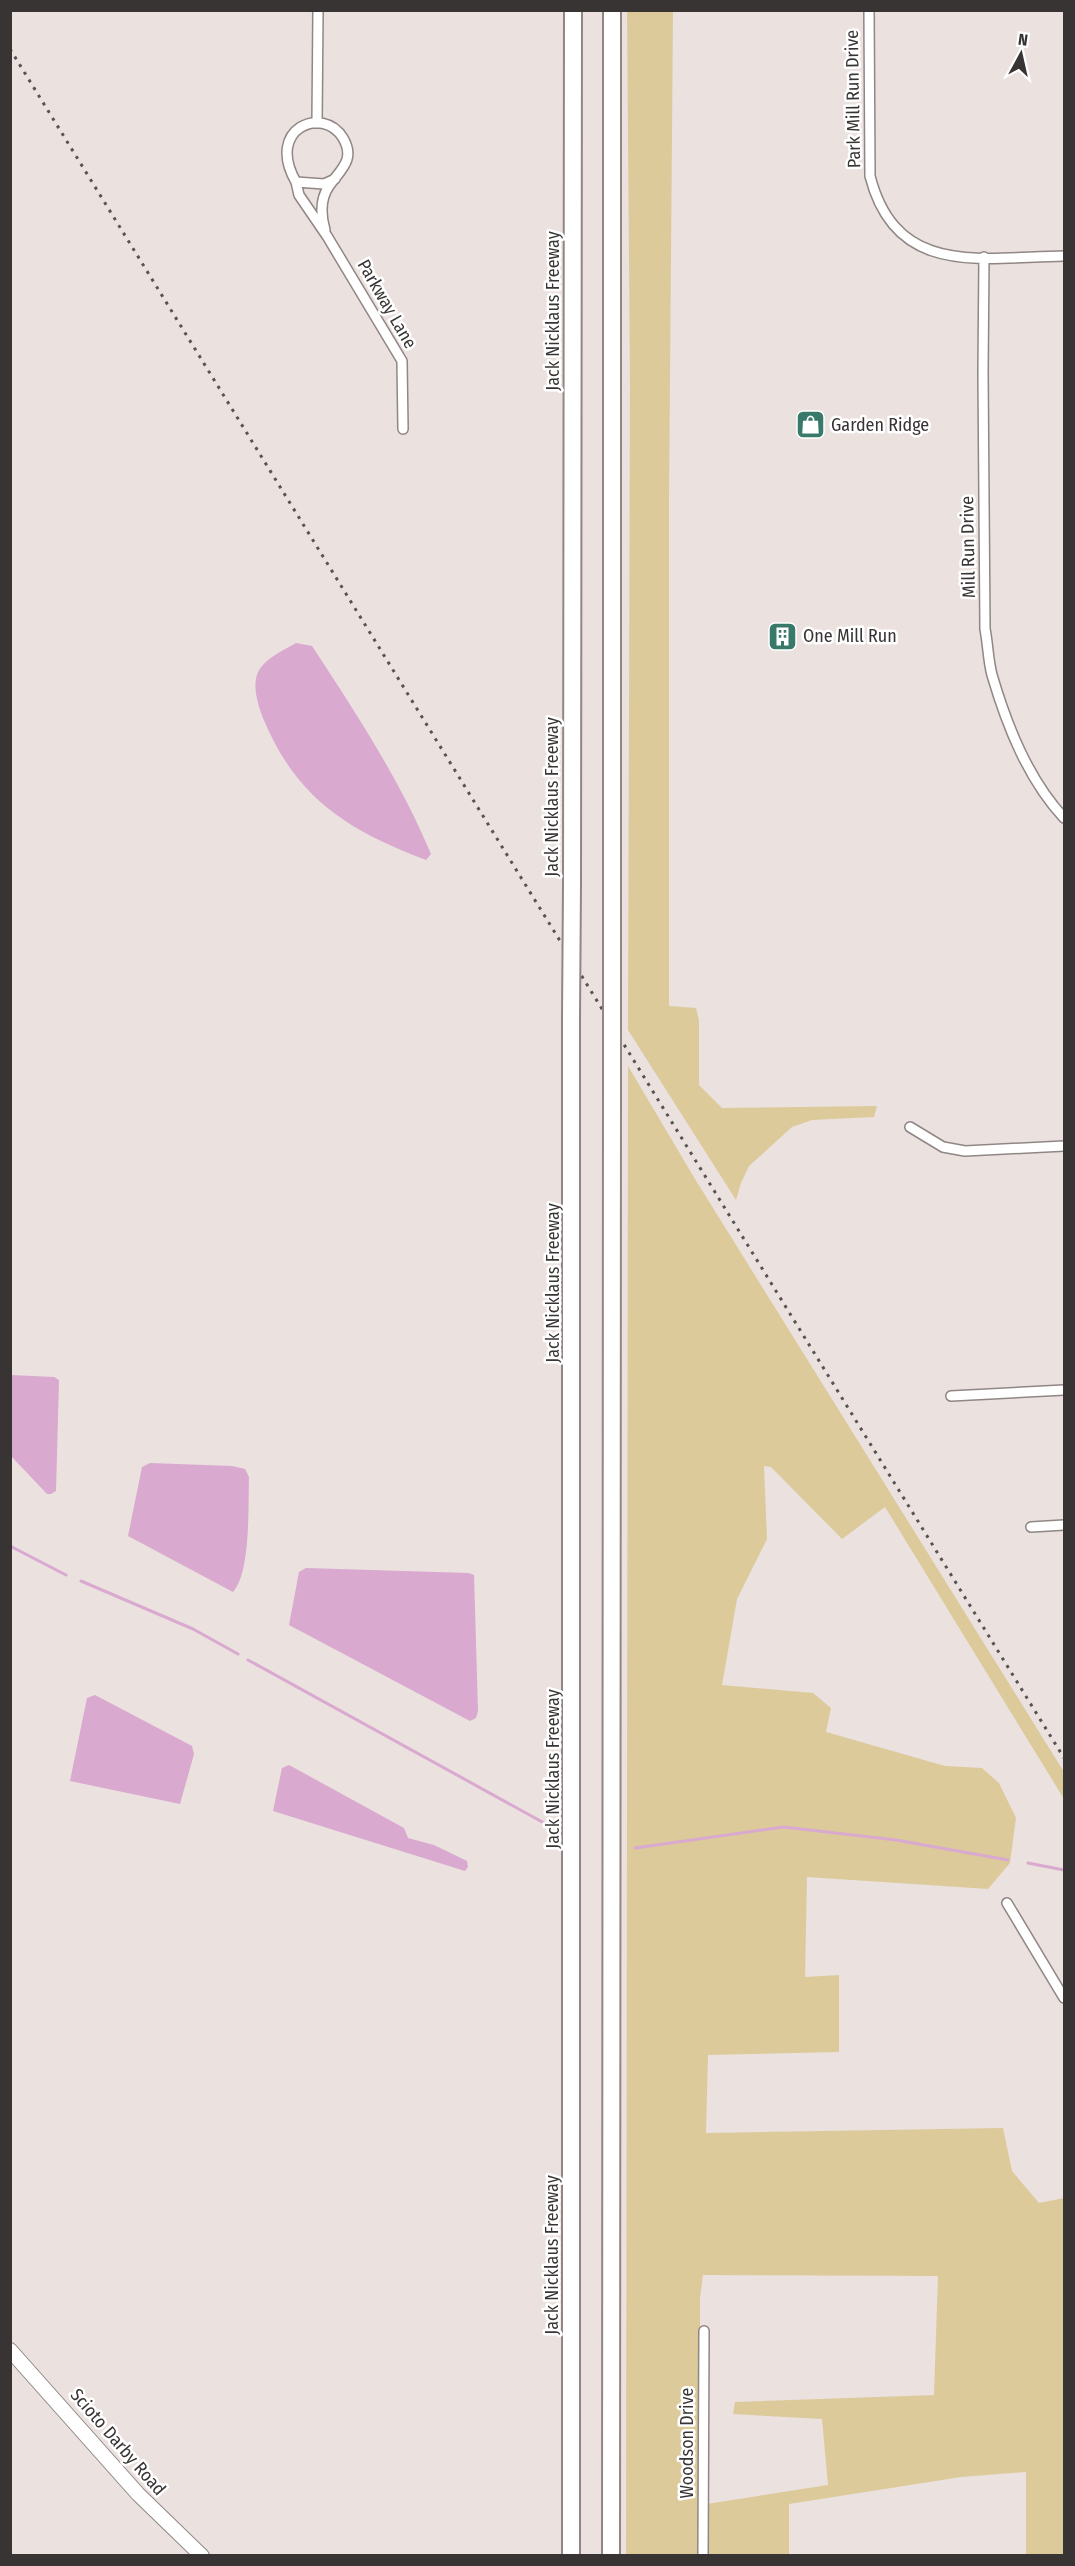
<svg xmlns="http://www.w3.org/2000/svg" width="1075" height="2566" font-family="'Fira Sans Condensed',sans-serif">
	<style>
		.green { fill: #dcca9b }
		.water { fill: #d9a9cf }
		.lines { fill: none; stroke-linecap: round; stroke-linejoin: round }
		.stream { stroke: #d9a9cf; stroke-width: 3 }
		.street-casing { stroke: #908785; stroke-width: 12 }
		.secondary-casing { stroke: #908785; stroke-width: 16 }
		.highway-casing { stroke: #908785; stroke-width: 20 }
		.street { stroke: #fff; stroke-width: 9 }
		.secondary { stroke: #fff; stroke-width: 14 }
		.highway { stroke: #fff; stroke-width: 16 }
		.rail { stroke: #585353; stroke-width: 3; stroke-dasharray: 3 6; stroke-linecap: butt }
		.highway-bridge-casing { stroke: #908785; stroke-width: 20; stroke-linecap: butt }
		.highway-bridge { stroke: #fff; stroke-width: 16 }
		.labels { text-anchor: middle; stroke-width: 5; stroke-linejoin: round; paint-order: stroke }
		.street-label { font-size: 18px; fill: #383434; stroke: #fff }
		.poi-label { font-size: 18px; fill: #383434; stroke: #fff; text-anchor: start }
	</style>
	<rect width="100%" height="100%" fill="#ebe1df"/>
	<path class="green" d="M 627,11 L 673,11 L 669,502 L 669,1006 L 696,1008 L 699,1020 L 699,1085 L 722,1108 L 877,1106 L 874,1117 L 812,1120 L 792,1127 L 749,1166 L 741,1183 L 736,1200 L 628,1030 L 630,383 Z
		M 628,1066 L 695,1179 L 1064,1772 L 1064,1799 L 885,1507 L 842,1539 L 771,1467 L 764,1466 L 767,1539 L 737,1599 L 722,1685 L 813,1693 L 831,1708 L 826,1732 L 945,1766 L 982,1768 L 999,1783 L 1016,1818 L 1010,1863 L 988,1889 L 807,1877 L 805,1977 L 839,1975 L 839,2052 L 708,2055 L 706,2133 L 1003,2128 L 1012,2171 L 1039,2203 L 1064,2198 L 1064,2555 L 1026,2555 L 1026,2472 L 961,2477 L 789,2504 L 789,2555 L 706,2555 L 707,2504 L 828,2485 L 822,2419 L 733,2414 L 735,2402 L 934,2395 L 938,2276 L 703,2275 L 700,2298 L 700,2555 L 626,2556 Z"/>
	<path class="water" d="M 296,643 L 312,646 C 356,713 400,780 431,854 L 426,860 C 347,830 296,798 263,718 C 257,702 250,680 262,666 C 270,656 286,649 296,643 Z
		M 11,1375 L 54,1377 L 59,1380 L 56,1491 L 51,1494 L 47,1494 L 11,1456 Z
		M 150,1463 L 232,1466 L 245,1469 L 249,1477 C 248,1505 251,1572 233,1592 L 128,1536 L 142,1467 Z
		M 306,1568 L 469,1573 L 474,1575 L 478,1711 L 476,1718 L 470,1721 L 289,1625 L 299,1572 Z
		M 95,1695 L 192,1746 L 194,1754 L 180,1804 L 70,1781 L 87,1698 Z
		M 289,1765 L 404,1828 L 408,1838 L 434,1845 L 467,1861 L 468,1867 L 465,1871 L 273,1811 L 282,1768 Z"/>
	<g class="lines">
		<path class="stream" d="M 10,1546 L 66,1575
			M 81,1581 L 193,1629 L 238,1654
			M 248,1660 L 546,1824
			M 635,1848 L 784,1827 L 896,1840 L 1008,1860
			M 1028,1863 L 1064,1870"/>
		<defs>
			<path id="street" d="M 869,10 L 870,176 C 896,278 982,257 1064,256
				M 317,123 L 318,10
				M 296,182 L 299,195 L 327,236 L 402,361 L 403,429
				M 325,230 C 321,216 320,199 329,186 C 340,170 356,160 343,138 C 323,105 265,128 296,182 L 324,184 L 335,179
				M 984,257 L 983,372 L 985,629 C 988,644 988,660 992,675 C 1007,726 1028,779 1064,818
				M 910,1127 L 943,1147 L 965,1151 L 1064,1146
				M 951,1396 L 1064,1390
				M 1031,1527 L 1064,1525
				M 1007,1903 L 1064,1998
				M 703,2556 L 704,2331"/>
			<path id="secondary" d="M 10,2350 L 138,2494 L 202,2556"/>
			<path id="highway" d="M 612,10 L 612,949
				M 572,884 L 573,10
				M 571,2556 L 571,1019
				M 611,2556 L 612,1084"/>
		</defs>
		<use href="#street" class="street-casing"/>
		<use href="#secondary" class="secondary-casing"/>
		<use href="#highway" class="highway-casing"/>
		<use href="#street" class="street"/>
		<use href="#secondary" class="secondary"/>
		<use href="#highway" class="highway"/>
		<path class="rail" d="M 10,49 L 1064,1758"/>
		<defs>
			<path id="highway-bridge" d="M 571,1019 L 572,884
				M 612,1084 L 612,949"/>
		</defs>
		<use href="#highway-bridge" class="highway-bridge-casing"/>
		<use href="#highway-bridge" class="highway-bridge"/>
	</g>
	<defs>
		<symbol id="shop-square" viewBox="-11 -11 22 22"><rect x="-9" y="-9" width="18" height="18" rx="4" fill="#38796a" stroke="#fff"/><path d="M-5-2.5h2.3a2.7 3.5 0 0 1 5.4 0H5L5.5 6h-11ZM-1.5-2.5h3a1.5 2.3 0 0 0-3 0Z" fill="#fff"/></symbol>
		<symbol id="building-square" viewBox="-11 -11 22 22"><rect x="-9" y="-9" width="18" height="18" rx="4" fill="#38796a" stroke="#fff"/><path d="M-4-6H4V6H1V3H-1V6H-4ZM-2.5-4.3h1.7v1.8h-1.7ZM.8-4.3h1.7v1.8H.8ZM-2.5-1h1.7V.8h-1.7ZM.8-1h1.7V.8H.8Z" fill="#fff"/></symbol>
	</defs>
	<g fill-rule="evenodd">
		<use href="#shop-square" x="794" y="408" width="33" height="33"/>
		<use href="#building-square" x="766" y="620" width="33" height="33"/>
	</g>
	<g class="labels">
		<g class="street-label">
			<text transform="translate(853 99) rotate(-91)" y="6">Park Mill Run Drive</text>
			<text transform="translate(387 304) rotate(60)" y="6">Parkway Lane</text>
			<text transform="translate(553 311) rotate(-90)" y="6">Jack Nicklaus Freeway</text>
			<text transform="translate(968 547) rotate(-91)" y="6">Mill Run Drive</text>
			<text transform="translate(552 797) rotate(-90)" y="6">Jack Nicklaus Freeway</text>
			<text transform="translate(553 1283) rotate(-90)" y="6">Jack Nicklaus Freeway</text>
			<text transform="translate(553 1769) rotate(-90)" y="6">Jack Nicklaus Freeway</text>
			<text transform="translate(552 2255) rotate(-90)" y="6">Jack Nicklaus Freeway</text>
			<text transform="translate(118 2442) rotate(49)" y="6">Scioto Darby Road</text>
			<text transform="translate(687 2443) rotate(-90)" y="6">Woodson Drive</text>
		</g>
		<g class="poi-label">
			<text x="831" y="431">Garden Ridge</text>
			<text x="803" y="642">One Mill Run</text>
		</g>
	</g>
	<rect width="1075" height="2566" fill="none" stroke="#383434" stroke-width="24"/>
	<g transform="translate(1021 54) rotate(8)" stroke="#ffffff" stroke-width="4.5" paint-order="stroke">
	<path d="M0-4.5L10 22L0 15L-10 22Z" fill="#383434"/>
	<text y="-9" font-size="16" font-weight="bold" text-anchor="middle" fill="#383434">N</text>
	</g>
</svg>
